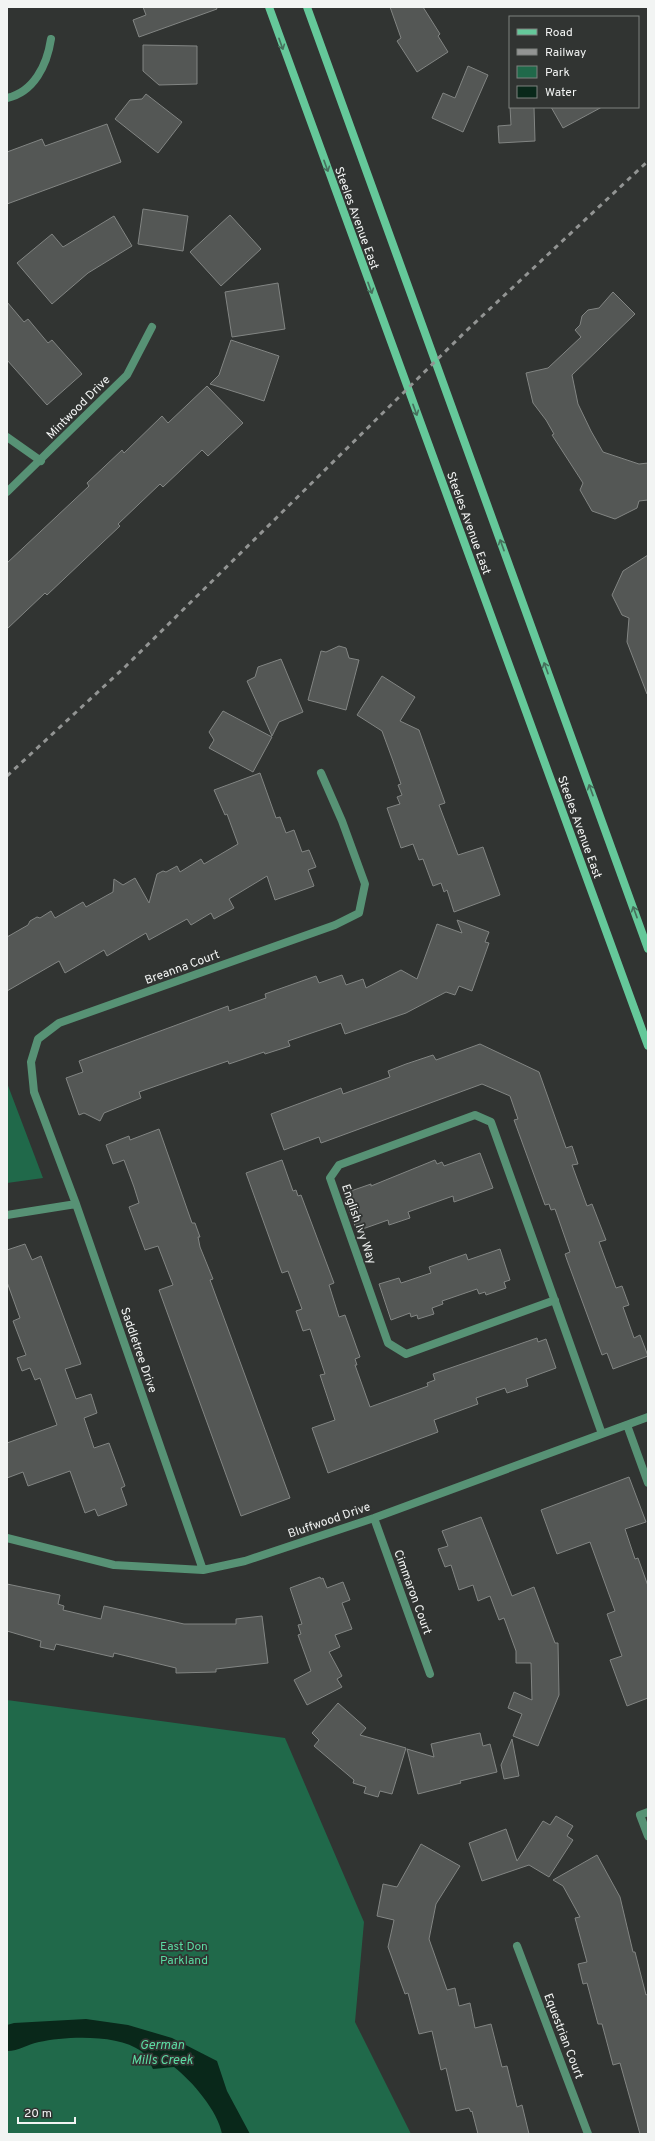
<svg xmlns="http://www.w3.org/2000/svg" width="655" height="2141" font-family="Overpass,sans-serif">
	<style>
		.green { fill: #20694a }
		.water { fill: #09281a }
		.building { fill: #545755; stroke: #828583 }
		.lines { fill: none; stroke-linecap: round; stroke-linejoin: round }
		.lane { stroke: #579275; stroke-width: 8 }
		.street { stroke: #579275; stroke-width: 8 }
		.secondary { stroke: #65c89a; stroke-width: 8 }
		.rail { stroke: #929493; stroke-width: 3; stroke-dasharray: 5 5; stroke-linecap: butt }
		.oneway { stroke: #466f5c }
		.labels { text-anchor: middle; stroke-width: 3.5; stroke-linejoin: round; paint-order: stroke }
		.street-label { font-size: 12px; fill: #f2f4f3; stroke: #313432 }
		.park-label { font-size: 12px; fill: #59daa1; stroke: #313432 }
		.water-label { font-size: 13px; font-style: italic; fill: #5cdca3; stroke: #313432 }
	</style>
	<rect width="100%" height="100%" fill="#313432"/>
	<path class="green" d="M 7,1083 L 43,1178 L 7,1183 Z
		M 7,1700 L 285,1738 L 364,1922 L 355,2022 L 411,2134 L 7,2134 Z"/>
	<path class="water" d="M 86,2019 L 128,2025 L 172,2038 L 217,2061 L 227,2091 L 250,2134 L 222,2134 C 218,2111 192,2081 174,2067 L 153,2069 C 150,2063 146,2055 141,2051 C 118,2034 66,2036 39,2042 C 28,2044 19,2051 7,2051 L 7,2025 L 14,2023 Z"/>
	<path class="building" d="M 143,7 L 216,7 L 217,9 L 139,37 L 133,20 L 146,15 Z
		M 390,7 L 423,7 L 440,34 L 438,36 L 448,52 L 417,72 L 397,41 L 401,38 Z
		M 143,45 L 197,46 L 197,84 L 159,85 L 143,71 Z
		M 468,66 L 488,75 L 463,132 L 432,118 L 443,93 L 455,98 Z
		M 146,94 L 182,122 L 158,153 L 115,119 L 130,100 L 142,99 Z
		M 510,107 L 534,107 L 535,141 L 499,143 L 498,126 L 511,125 Z
		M 551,107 L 602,107 L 563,128 Z
		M 107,124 L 121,162 L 7,204 L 7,152 L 42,139 L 45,146 Z
		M 143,209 L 188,216 L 183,251 L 138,244 Z
		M 230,215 L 261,249 L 221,286 L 190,252 Z
		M 114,216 L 132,246 L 88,273 L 52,304 L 17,263 L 52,234 L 63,247 Z
		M 278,283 L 285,329 L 232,337 L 225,292 Z
		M 613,292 L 635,314 L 572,375 L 578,404 L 591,431 L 603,452 L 639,464 L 648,463 L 648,500 L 639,501 L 637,508 L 615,519 L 592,511 L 580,490 L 583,483 L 552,435 L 554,434 L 546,420 L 533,403 L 526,373 L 548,368 L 581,337 L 575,330 L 580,325 L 582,316 L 588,310 L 599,308 Z
		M 7,302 L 24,322 L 28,319 L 48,343 L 52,340 L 82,374 L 47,405 L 7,360 Z
		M 231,340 L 279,356 L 264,401 L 210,384 L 219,375 Z
		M 207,386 L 243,423 L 208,456 L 202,450 L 163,487 L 160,484 L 118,524 L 120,526 L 47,595 L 45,593 L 7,629 L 7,563 L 89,486 L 87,483 L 122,450 L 124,453 L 162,416 L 168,423 Z
		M 648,555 L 648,694 L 647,694 L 627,642 L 629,618 L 622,615 L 612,595 L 623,571 Z
		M 339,646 L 346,648 L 349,658 L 359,660 L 346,710 L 308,700 L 321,651 L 326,652 Z
		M 281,659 L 303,712 L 279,722 L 272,736 L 247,681 L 255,677 L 258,667 Z
		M 382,676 L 415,697 L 400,721 L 419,730 L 445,803 L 439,805 L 458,855 L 483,847 L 500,895 L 454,912 L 447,890 L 444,892 L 441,883 L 433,886 L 423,859 L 419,860 L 413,844 L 401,848 L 387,808 L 400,804 L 397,797 L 402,795 L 398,785 L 401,784 L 393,761 L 382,731 L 357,715 Z
		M 223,711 L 272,737 L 253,772 L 209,748 L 214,740 L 209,732 Z
		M 260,773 L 276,818 L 280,817 L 286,833 L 294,830 L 302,852 L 309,850 L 316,867 L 308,870 L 314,886 L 275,900 L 267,876 L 229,899 L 234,908 L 214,919 L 211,913 L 191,925 L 187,919 L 149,940 L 146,933 L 107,956 L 104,950 L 65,973 L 59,961 L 7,991 L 7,937 L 28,925 L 30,921 L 37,917 L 40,918 L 51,911 L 55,918 L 83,902 L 86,907 L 113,892 L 114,879 L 123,885 L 135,878 L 149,903 L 157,874 L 163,871 L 166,872 L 177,866 L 180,872 L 201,859 L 204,864 L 238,844 L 227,814 L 225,815 L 214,790 Z
		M 457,920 L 489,932 L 485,942 L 489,943 L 472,991 L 459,986 L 455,995 L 446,992 L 406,1013 L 345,1034 L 341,1023 L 288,1041 L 290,1046 L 265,1054 L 264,1052 L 229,1064 L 228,1061 L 190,1074 L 139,1092 L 141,1098 L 104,1113 L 100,1121 L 84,1113 L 79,1115 L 66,1078 L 83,1072 L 79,1061 L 228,1006 L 229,1011 L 266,998 L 265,994 L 316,976 L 319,983 L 342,975 L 346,985 L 363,979 L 366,988 L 401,970 L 417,979 L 437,924 L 462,933 Z
		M 480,1044 L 539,1072 L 566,1148 L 572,1146 L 578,1164 L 572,1165 L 587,1206 L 592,1204 L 606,1240 L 599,1242 L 616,1288 L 622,1286 L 629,1305 L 623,1307 L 634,1338 L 640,1335 L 648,1356 L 613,1369 L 607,1353 L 602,1355 L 567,1260 L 565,1254 L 570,1252 L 555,1209 L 551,1210 L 549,1204 L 545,1205 L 514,1120 L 518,1119 L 510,1096 L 482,1084 L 321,1143 L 319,1137 L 284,1150 L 271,1114 L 341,1088 L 343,1094 L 390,1077 L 388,1071 L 406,1064 L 433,1055 L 436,1060 Z
		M 159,1129 L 192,1223 L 195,1223 L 200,1237 L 198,1237 L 200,1247 L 213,1279 L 210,1280 L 290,1498 L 241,1516 L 159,1290 L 173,1285 L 158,1246 L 145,1250 L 129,1207 L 139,1203 L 134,1187 L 124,1160 L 113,1164 L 106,1145 L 129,1136 L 130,1140 Z
		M 480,1153 L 493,1188 L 454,1202 L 453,1196 L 408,1212 L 410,1218 L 389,1225 L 388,1220 L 357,1231 L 345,1200 L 351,1198 L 348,1192 L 371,1184 L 371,1186 L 435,1160 L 437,1164 L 442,1162 L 444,1166 Z
		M 282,1160 L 293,1191 L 296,1190 L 298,1196 L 301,1195 L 334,1283 L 329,1285 L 339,1317 L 345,1315 L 360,1357 L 355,1359 L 357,1365 L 355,1365 L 370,1407 L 428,1386 L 427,1383 L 435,1380 L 433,1374 L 537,1338 L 538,1342 L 546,1339 L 556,1368 L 526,1379 L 528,1386 L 507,1393 L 505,1388 L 476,1398 L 478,1404 L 434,1420 L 438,1432 L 328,1473 L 312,1428 L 335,1420 L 320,1375 L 325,1374 L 310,1329 L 303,1331 L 296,1311 L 302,1309 L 288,1271 L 282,1273 L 246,1173 Z
		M 25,1244 L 32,1260 L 41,1256 L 81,1364 L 65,1369 L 76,1399 L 91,1394 L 97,1413 L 84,1418 L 94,1448 L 109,1443 L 125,1486 L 121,1488 L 127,1505 L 98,1516 L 95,1509 L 85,1513 L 70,1471 L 28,1486 L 23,1472 L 7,1478 L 7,1443 L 57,1425 L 40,1378 L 35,1380 L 30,1368 L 22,1371 L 17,1358 L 26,1355 L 13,1321 L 20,1318 L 7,1282 L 7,1250 Z
		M 500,1249 L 510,1280 L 504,1282 L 506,1288 L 486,1295 L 485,1292 L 479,1294 L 477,1289 L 442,1301 L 443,1304 L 432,1308 L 434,1314 L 418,1319 L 417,1315 L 411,1317 L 410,1313 L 391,1320 L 379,1284 L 399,1278 L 401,1283 L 431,1273 L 429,1267 L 466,1254 L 468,1260 Z
		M 629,1477 L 646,1522 L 625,1529 L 635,1559 L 638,1558 L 648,1586 L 648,1698 L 627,1706 L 610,1660 L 622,1656 L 607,1614 L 615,1611 L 590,1542 L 557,1554 L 541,1510 Z
		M 481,1517 L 512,1596 L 534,1587 L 555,1643 L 558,1643 L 559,1695 L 538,1746 L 513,1736 L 522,1714 L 508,1708 L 514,1692 L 532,1700 L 531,1663 L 516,1663 L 516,1651 L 504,1618 L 499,1620 L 490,1596 L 478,1601 L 473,1585 L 459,1590 L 451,1565 L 445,1567 L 438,1549 L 448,1546 L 442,1531 Z
		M 320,1577 L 321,1579 L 323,1578 L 327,1588 L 343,1582 L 350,1600 L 342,1603 L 352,1629 L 335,1635 L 340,1647 L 329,1652 L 342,1676 L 337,1679 L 342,1687 L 307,1705 L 294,1680 L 311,1671 L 298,1635 L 301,1634 L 298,1625 L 302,1624 L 290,1588 Z
		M 7,1584 L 60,1595 L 58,1604 L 64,1606 L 63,1610 L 101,1619 L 104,1606 L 184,1624 L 236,1624 L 236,1619 L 262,1616 L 268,1663 L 216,1669 L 216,1672 L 176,1673 L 176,1668 L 114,1653 L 113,1657 L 56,1644 L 54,1650 L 40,1647 L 41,1641 L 7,1631 Z
		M 338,1703 L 366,1728 L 360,1735 L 406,1748 L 392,1794 L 380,1791 L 378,1797 L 364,1793 L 366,1787 L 353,1783 L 354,1780 L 314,1746 L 319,1740 L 312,1733 Z
		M 480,1733 L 483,1746 L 490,1744 L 497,1772 L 460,1781 L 461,1783 L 418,1794 L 407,1749 L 434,1757 L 431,1744 Z
		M 512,1739 L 519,1776 L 504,1779 L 501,1765 Z
		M 556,1816 L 573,1826 L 567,1836 L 573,1840 L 549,1877 L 529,1865 L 482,1881 L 469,1843 L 506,1829 L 517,1861 L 543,1821 L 550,1825 Z
		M 421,1844 L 460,1866 L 436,1904 L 429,1939 L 447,1990 L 455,1988 L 459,2006 L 470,2003 L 475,2028 L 491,2024 L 502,2067 L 507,2066 L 517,2107 L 522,2105 L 529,2134 L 478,2134 L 472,2111 L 471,2112 L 469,2108 L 456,2111 L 446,2068 L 441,2070 L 432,2031 L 419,2034 L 408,1993 L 405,1994 L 388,1947 L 394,1920 L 377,1916 L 383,1884 L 397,1887 Z
		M 597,1855 L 620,1897 L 633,1952 L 635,1952 L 646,1995 L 648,1994 L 648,2134 L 640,2134 L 620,2063 L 613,2065 L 602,2024 L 598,2024 L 587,1983 L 583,1984 L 578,1964 L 587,1962 L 575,1918 L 580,1917 L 563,1886 L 553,1880 Z"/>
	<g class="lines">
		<path class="lane" d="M 648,1812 L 640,1815 L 648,1836"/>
		<path class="street" d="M 7,98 C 34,92 47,65 51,39
			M 7,437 L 41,461
			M 7,492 L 127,375 L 152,327
			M 76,1204 L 34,1092 L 31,1062 L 38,1039 L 59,1023 L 335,925 L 359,913 L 365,884 L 342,821 L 321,773
			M 7,1215 L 76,1204 L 203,1570
			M 555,1300 L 406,1354 L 388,1343 L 330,1178 L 339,1165 L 475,1115 L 491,1122 C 528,1226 566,1330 602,1434
			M 627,1425 L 648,1483
			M 374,1518 L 430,1674
			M 7,1538 L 114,1565 L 203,1570 L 245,1561 L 374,1518 L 648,1417
			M 517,1946 L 588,2134"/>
		<path class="secondary" d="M 269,7 L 648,1046
			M 307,7 L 648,949"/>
		<path class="rail" d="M 7,776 L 126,666 L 464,333 L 648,161"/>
	</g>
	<defs><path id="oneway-shaft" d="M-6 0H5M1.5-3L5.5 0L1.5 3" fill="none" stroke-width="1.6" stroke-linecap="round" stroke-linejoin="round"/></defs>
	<g class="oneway">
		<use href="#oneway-shaft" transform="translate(281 44) rotate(70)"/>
		<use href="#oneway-shaft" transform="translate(326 166) rotate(70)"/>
		<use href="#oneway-shaft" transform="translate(370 288) rotate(70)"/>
		<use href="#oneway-shaft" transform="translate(415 410) rotate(70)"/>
		<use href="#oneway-shaft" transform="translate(502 545) rotate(-110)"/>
		<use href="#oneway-shaft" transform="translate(546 668) rotate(-110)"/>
		<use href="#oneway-shaft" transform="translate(591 790) rotate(-110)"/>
		<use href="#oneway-shaft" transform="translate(635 912) rotate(-110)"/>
	</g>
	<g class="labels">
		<g class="street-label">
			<text transform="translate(357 218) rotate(70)" y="4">Steeles Avenue East</text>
			<text transform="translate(78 407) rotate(-45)" y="4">Mintwood Drive</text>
			<text transform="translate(469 523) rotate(70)" y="4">Steeles Avenue East</text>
			<text transform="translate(580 827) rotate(70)" y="4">Steeles Avenue East</text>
			<text transform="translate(182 967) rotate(-20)" y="4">Breanna Court</text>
			<text transform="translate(359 1224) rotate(71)" y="4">English Ivy Way</text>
			<text transform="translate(139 1350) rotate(71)" y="4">Saddletree Drive</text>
			<text transform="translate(329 1520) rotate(-19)" y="4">Bluffwood Drive</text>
			<text transform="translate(413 1592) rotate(70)" y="4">Cimmaron Court</text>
			<text transform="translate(564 2036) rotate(69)" y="4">Equestrian Court</text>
		</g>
		<g class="park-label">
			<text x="184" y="1950">East Don<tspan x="184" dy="14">Parkland</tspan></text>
		</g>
		<g class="water-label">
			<text x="162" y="2049">German<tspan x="162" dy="15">Mills Creek</tspan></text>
		</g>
	</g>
	<rect width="655" height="2141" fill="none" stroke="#f2f4f3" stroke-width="16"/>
	<rect x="509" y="16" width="130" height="92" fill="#313432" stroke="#7e817f"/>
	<rect x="517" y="29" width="20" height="6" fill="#65c89a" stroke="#7e817f"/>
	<text x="545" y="36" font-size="12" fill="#f2f4f3">Road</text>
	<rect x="517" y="49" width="20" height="6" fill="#929493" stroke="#7e817f"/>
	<text x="545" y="56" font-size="12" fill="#f2f4f3">Railway</text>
	<rect x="517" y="66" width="20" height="12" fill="#20694a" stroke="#7e817f"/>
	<text x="545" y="76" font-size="12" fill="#f2f4f3">Park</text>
	<rect x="517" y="86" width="20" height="12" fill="#09281a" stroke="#7e817f"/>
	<text x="545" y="96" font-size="12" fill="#f2f4f3">Water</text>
	<path d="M18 2117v6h57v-6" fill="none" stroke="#f2f4f3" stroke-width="2"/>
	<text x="24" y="2117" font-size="12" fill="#f2f4f3" stroke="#313432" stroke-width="3" paint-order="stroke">20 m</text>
</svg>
